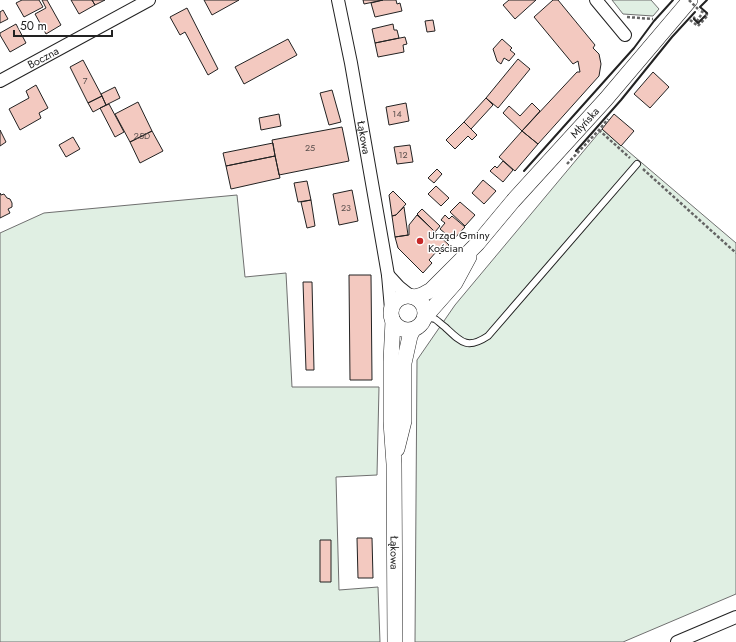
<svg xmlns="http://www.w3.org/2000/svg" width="736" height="642" font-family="Jost,sans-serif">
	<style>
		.green { fill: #e0efe3; stroke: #6f6f6f }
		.building { fill: #f3c9c0; stroke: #222 }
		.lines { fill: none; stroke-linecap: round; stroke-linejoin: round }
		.service-casing { stroke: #222; stroke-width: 8 }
		.minor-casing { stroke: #222; stroke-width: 14 }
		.tertiary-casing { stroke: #222; stroke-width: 16 }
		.path { stroke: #646464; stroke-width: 2.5; stroke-dasharray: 3 2; stroke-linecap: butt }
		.service { stroke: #fff; stroke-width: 6 }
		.minor { stroke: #fff; stroke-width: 12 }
		.tertiary { stroke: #fff; stroke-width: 15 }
		.path-bridge { stroke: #646464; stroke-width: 2.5; stroke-dasharray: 3 2; stroke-linecap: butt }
		.wall { stroke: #222; stroke-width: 2 }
		.poi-dot { fill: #c62828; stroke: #fff; stroke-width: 1.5 }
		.labels { text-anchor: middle; stroke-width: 3; stroke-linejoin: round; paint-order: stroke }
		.number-label { font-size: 9px; fill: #564c4a }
		.street-label { font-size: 11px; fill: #222; stroke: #fff }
		.poi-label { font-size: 11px; fill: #222; stroke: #fff; text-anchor: start }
	</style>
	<rect width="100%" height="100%" fill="#fff"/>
	<path class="green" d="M 612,0 L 651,0 L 659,9 L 653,16 L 623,14 Z
		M 602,129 L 736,243 L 736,594 L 623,642 L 415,642 L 417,360 L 455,305 Z
		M 237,195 L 245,277 L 286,273 L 292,387 L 379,387 L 377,475 L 336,477 L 339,590 L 378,587 L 380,642 L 0,642 L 0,233 L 44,213 Z"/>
	<path class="building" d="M 22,0 L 39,0 L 43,7 L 24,17 L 16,3 Z
		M 42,0 L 47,0 L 61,25 L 46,34 L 35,14 L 46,8 Z
		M 71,0 L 92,0 L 95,5 L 79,14 Z
		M 92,0 L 105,0 L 95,5 Z
		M 204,0 L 239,0 L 212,15 Z
		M 363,0 L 383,0 L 364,4 Z
		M 383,0 L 396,0 L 397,4 L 400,3 L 402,11 L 375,17 L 371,3 Z
		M 509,0 L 536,0 L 515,19 L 503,5 Z
		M 553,0 L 558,0 L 595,45 L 593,48 L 599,54 L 601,64 L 599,76 L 538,144 L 522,131 L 577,72 L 580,72 L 578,61 L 573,64 L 534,17 Z
		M 187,8 L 218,69 L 208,75 L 185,32 L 180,35 L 170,17 Z
		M 3,10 L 8,19 L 0,23 L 0,12 Z
		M 433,20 L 435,31 L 427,32 L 425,21 Z
		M 16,24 L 26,43 L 10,52 L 0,35 L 0,33 Z
		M 393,24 L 394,30 L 397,30 L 399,38 L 375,43 L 372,29 Z
		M 405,37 L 407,44 L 403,45 L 404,52 L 378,57 L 375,43 Z
		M 288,39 L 297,55 L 244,84 L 235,67 Z
		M 502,39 L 512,48 L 510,50 L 515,54 L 509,61 L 504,58 L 501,64 L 497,61 L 493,49 Z
		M 518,59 L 530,69 L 498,108 L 486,98 Z
		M 83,60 L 102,96 L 88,103 L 70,67 Z
		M 653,72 L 669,87 L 650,108 L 634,94 Z
		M 36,85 L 48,108 L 39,113 L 41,118 L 20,130 L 9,109 L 29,98 L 26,91 Z
		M 115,87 L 120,98 L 106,105 L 101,94 Z
		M 332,90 L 341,122 L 329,125 L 320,93 Z
		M 102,96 L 106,105 L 93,112 L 88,103 Z
		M 486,98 L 493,105 L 471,129 L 464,122 Z
		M 138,102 L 152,131 L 130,142 L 115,114 Z
		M 406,103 L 409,121 L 389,125 L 386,107 Z
		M 532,103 L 540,111 L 522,131 L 503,113 L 509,106 L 520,116 Z
		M 109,104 L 124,132 L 115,137 L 100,108 Z
		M 279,114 L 281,126 L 261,130 L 259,118 Z
		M 614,114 L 634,131 L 621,146 L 602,129 Z
		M 464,122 L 477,135 L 472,140 L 468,136 L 455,149 L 446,140 Z
		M 342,127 L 349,161 L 279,175 L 272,140 Z
		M 0,130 L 6,142 L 0,146 Z
		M 152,131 L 163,151 L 140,163 L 130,142 Z
		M 522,131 L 538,144 L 515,171 L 499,157 Z
		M 73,137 L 80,149 L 66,157 L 59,145 Z
		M 273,143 L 275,156 L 226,166 L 223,153 Z
		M 410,145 L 413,162 L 397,164 L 394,147 Z
		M 275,156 L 280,178 L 231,189 L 226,166 Z
		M 503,161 L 513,170 L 503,182 L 490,171 L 495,166 L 497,168 Z
		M 437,169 L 442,174 L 434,183 L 428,178 Z
		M 483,180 L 496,191 L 484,204 L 472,193 Z
		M 307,181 L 311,200 L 298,202 L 294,183 Z
		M 436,186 L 449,198 L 441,206 L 428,194 Z
		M 352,190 L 358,221 L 339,225 L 333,194 Z
		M 393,191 L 406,204 L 396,215 L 392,216 L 389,195 Z
		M 0,193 L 1,195 L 4,194 L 7,198 L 10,199 L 12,203 L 12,207 L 8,209 L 10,213 L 0,218 Z
		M 311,200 L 315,226 L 307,228 L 301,202 Z
		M 460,202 L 475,215 L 465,226 L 450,212 Z
		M 404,207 L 408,235 L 395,237 L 392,216 L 396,215 Z
		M 422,209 L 440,226 L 435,232 L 417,214 Z
		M 417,215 L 449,245 L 440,254 L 437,251 L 429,260 L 432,263 L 423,273 L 398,248 L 395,237 L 409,235 L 409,225 Z
		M 445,215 L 449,219 L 452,216 L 465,227 L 453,240 L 440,229 L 445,223 L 441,220 Z
		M 349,275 L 371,275 L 372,380 L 350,380 Z
		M 303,282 L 312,282 L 314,370 L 306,370 Z
		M 357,538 L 372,538 L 373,578 L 358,578 Z
		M 320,540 L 331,540 L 331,582 L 320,582 Z"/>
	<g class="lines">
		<defs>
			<path id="service" d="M 426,317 C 428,318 432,318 435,319 C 438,321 442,325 445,327 C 461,342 467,350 488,336 L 637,164"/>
			<g id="minor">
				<path id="s1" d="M 338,0 L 351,63 L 383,246 L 388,275 L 391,309"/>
				<path d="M 596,0 L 625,35"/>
				<path id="s2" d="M 0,81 L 149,0"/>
				<path d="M 388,275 L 399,287 L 409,295"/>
				<path d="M 677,642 L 736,617"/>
			</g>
			<g id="tertiary">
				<circle cx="408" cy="313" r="17"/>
				<path id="s3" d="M 415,297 L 422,295 L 431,290 L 478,243 L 513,201 L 606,99 L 690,0"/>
				<path d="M 425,317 L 455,283 L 469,257"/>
				<path id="s4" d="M 393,321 L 391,361 L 391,422 L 394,464 L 395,642"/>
				<path d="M 397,449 L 404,421 L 404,363 L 410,336 L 413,330"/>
			</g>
		</defs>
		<use href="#service" class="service-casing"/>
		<use href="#minor" class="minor-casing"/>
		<use href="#tertiary" class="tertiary-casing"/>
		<path class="path" d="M 627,17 L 653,19
			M 695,17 L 694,18 L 697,21 L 701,15
			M 690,20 L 698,26 L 708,15 L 699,10
			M 599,130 L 630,158
			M 567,164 L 599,130 L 608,119
			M 643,169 L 736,253"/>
		<use href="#service" class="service"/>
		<use href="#minor" class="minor"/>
		<use href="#tertiary" class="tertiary"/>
		<path class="path-bridge" d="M 689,0 L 698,9"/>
		<path class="wall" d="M 707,0 L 700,7 L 707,13
			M 694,19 L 698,23 L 705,16
			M 576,151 L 621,100 L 672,37 L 695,12
			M 524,171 L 634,48 L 654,21 L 673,0"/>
	</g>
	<circle class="poi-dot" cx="420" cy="241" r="4"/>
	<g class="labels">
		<g class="number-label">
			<text x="85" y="84">7</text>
			<text x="397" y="117">14</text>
			<text x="142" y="139">25D</text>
			<text x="310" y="151">25</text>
			<text x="403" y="158">12</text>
			<text x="346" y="211">23</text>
		</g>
		<g class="street-label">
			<text dy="4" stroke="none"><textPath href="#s2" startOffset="49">Boczna</textPath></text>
			<text dy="4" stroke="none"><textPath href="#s3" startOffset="245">Młyńska</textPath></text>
			<text dy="4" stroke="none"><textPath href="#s1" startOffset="140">Łąkowa</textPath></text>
			<text dy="4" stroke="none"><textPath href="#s4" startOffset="232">Łąkowa</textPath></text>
		</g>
		<g class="poi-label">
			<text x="428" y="239">Urząd Gminy<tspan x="428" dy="13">Kościan</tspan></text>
		</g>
	</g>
	<path d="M14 30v6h98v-6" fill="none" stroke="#222222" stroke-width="2"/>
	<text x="20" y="30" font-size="12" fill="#222222" stroke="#ffffff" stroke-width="3" paint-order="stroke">50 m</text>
</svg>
